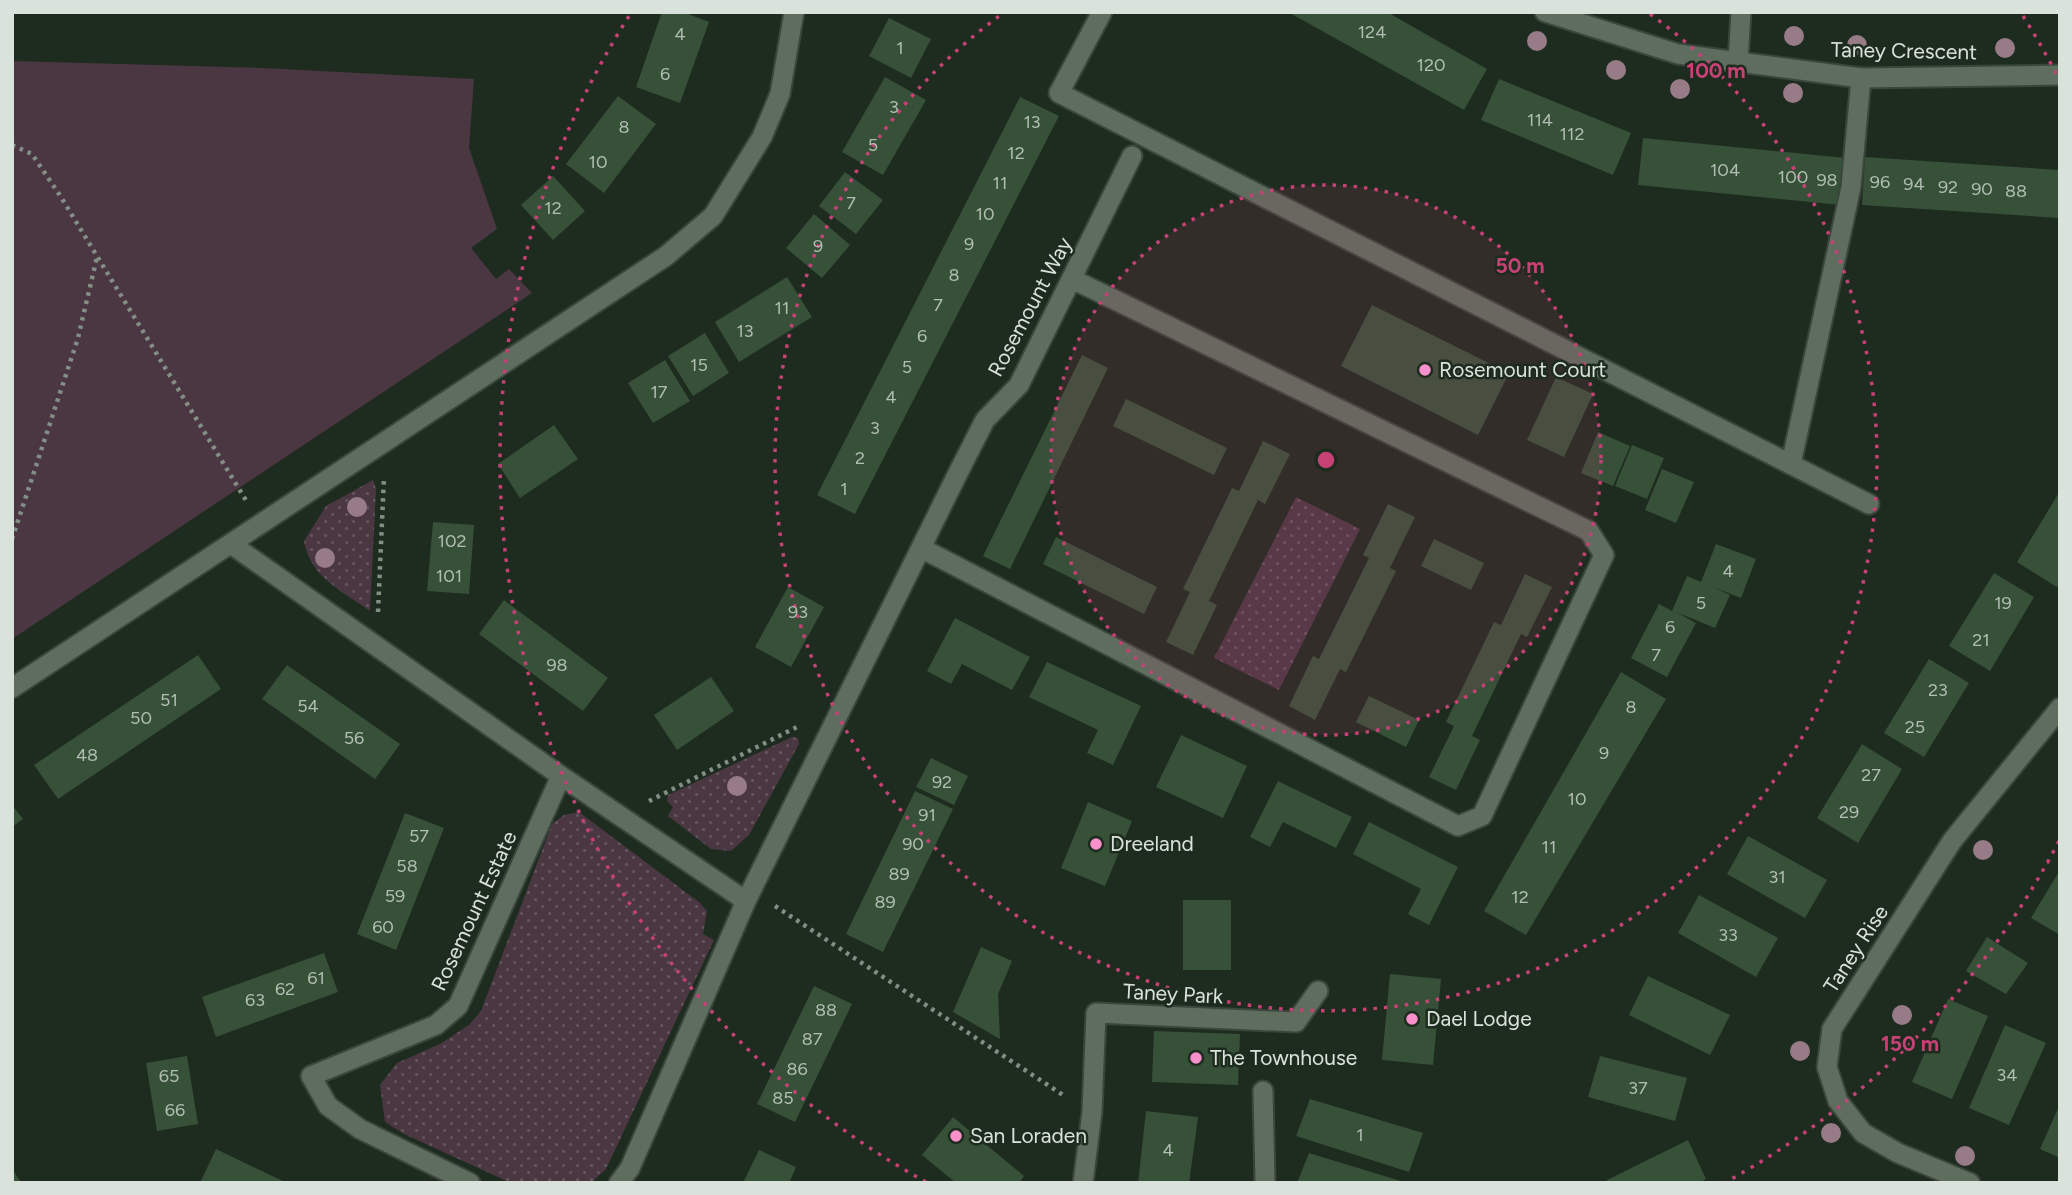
<svg xmlns="http://www.w3.org/2000/svg" width="2072" height="1195" font-family="Figtree,sans-serif">
	<style>
		.grass { fill: url(#grass-dots) }
		.green { fill: #4b3742 }
		.building { fill: #375139 }
		.lines { fill: none; stroke-linecap: round; stroke-linejoin: round }
		.service-casing { stroke: #3a463b; stroke-width: 23 }
		.minor-casing { stroke: #3a463b; stroke-width: 23 }
		.path { stroke: #838e84; stroke-width: 4.5; stroke-dasharray: 3.5 5; stroke-linecap: butt }
		.service { stroke: #5e6d5e; stroke-width: 19 }
		.minor { stroke: #5e6d5e; stroke-width: 19 }
		.tree { fill: #977c88 }
		.ring { fill: none; stroke: #c74175; stroke-width: 3.5; stroke-dasharray: 3.5 7 }
		.poi-dot { fill: #f890cc; stroke: #1e2b1f; stroke-width: 2.5 }
		.labels { text-anchor: middle; stroke-width: 5; stroke-linejoin: round; paint-order: stroke }
		.number-label { font-size: 18px; fill: #b1beb2 }
		.street-label { font-size: 21px; fill: #dae3db; stroke: #1e2b1f }
		.poi-label { font-size: 21px; fill: #dae3db; stroke: #1e2b1f; text-anchor: start }
		.centre { fill: #c74175; stroke: #1e2b1f; stroke-width: 3.5 }
		.ring-label { font-size: 21px; text-anchor: middle; font-weight: bold; fill: #c74175; stroke: #1e2b1f; stroke-width: 5; stroke-linejoin: round; paint-order: stroke }
	</style>
	<defs>
		<pattern id="grass-dots" width="8" height="8" patternUnits="userSpaceOnUse" patternTransform="scale(1.75)"><rect width="8" height="8" fill="#4b3742"/><path d="M2 2h.1M6 6h.1" fill="none" stroke="#64545d" stroke-width="1.8" stroke-linecap="round"/></pattern>
	</defs>
	<rect width="100%" height="100%" fill="#1e2b1f"/>
	<path class="grass" d="M 373,480 L 376,489 L 370,611 C 342,591 310,577 304,541 L 326,506 Z
		M 1296,497 L 1360,529 L 1279,690 L 1214,658 Z
		M 792,737 L 798,738 L 799,744 L 749,835 L 731,851 L 711,849 L 668,816 L 673,807 L 667,801 L 668,795 Z
		M 579,812 L 700,903 L 707,911 L 703,934 L 714,940 L 606,1169 L 591,1183 L 511,1183 L 404,1134 L 385,1122 L 380,1085 L 397,1063 L 440,1044 L 469,1025 L 481,1011 L 552,824 L 564,815 Z"/>
	<path class="green" d="M 12,61 L 263,68 L 474,79 L 469,148 L 497,229 L 471,248 L 496,279 L 509,269 L 532,293 L 12,639 Z"/>
	<path class="building" d="M 662,12 L 683,12 L 709,22 L 680,103 L 636,87 Z
		M 1288,12 L 1387,12 L 1487,69 L 1464,110 Z
		M 889,18 L 931,39 L 911,78 L 869,56 Z
		M 885,77 L 926,100 L 883,175 L 842,152 Z
		M 1499,79 L 1631,133 L 1613,175 L 1481,120 Z
		M 618,96 L 656,124 L 604,193 L 566,164 Z
		M 1020,97 L 1059,116 L 855,514 L 817,495 Z
		M 1643,138 L 1846,158 L 1841,205 L 1638,185 Z
		M 1865,157 L 2060,170 L 2060,218 L 1862,205 Z
		M 845,172 L 883,200 L 856,234 L 819,206 Z
		M 553,176 L 585,211 L 553,240 L 521,205 Z
		M 814,214 L 850,245 L 822,278 L 786,248 Z
		M 787,277 L 812,317 L 739,362 L 715,322 Z
		M 1372,305 L 1509,373 L 1478,435 L 1341,366 Z
		M 705,333 L 729,373 L 693,396 L 668,356 Z
		M 1082,355 L 1108,368 L 1010,569 L 983,556 Z
		M 665,360 L 690,401 L 653,423 L 628,383 Z
		M 1556,377 L 1593,394 L 1564,457 L 1527,440 Z
		M 1126,399 L 1227,448 L 1214,475 L 1113,426 Z
		M 554,425 L 578,459 L 520,498 L 498,464 Z
		M 1598,432 L 1630,446 L 1613,486 L 1581,473 Z
		M 1263,441 L 1290,454 L 1265,504 L 1258,500 L 1209,601 L 1217,605 L 1193,655 L 1166,642 L 1190,592 L 1183,589 L 1232,488 L 1239,491 Z
		M 1632,445 L 1664,458 L 1647,499 L 1615,486 Z
		M 1662,469 L 1694,482 L 1676,523 L 1645,510 Z
		M 2060,491 L 2060,582 L 2057,587 L 2017,562 Z
		M 1388,504 L 1415,517 L 1390,568 L 1396,571 L 1346,672 L 1340,669 L 1315,720 L 1289,706 L 1313,656 L 1319,659 L 1369,558 L 1363,555 Z
		M 433,522 L 474,525 L 469,594 L 427,591 Z
		M 1056,537 L 1157,587 L 1144,614 L 1043,564 Z
		M 1434,539 L 1484,563 L 1471,590 L 1421,566 Z
		M 1716,544 L 1756,559 L 1741,598 L 1713,587 L 1730,595 L 1715,628 L 1676,612 L 1696,623 L 1667,677 L 1631,658 L 1659,604 L 1672,611 L 1687,576 L 1701,582 Z
		M 1994,573 L 2034,597 L 1990,671 L 1949,646 Z
		M 1525,574 L 1552,587 L 1527,637 L 1521,634 L 1472,736 L 1480,740 L 1456,790 L 1429,777 L 1454,726 L 1446,722 L 1494,622 L 1501,625 Z
		M 788,587 L 824,607 L 791,667 L 755,647 Z
		M 504,600 L 608,678 L 583,711 L 479,634 Z
		M 955,618 L 1030,657 L 1012,690 L 962,664 L 951,684 L 927,671 Z
		M 198,655 L 221,689 L 58,799 L 34,765 Z
		M 1929,659 L 1969,683 L 1924,757 L 1884,733 Z
		M 1047,662 L 1141,706 L 1113,765 L 1087,753 L 1098,730 L 1029,697 Z
		M 287,665 L 400,744 L 375,779 L 262,699 Z
		M 1621,672 L 1666,699 L 1526,935 L 1484,911 Z
		M 711,677 L 734,711 L 677,750 L 654,715 Z
		M 1369,696 L 1419,720 L 1406,747 L 1356,722 Z
		M 1181,735 L 1247,766 L 1223,818 L 1156,787 Z
		M 1862,744 L 1902,769 L 1858,843 L 1817,818 Z
		M 931,758 L 968,776 L 954,805 L 916,787 Z
		M 1278,781 L 1352,817 L 1336,848 L 1283,822 L 1270,847 L 1250,837 Z
		M 915,791 L 953,809 L 883,952 L 846,934 Z
		M 1088,802 L 1132,821 L 1105,886 L 1061,868 Z
		M 12,805 L 23,819 L 12,827 Z
		M 405,813 L 444,828 L 396,950 L 357,934 Z
		M 1369,822 L 1458,867 L 1429,925 L 1408,914 L 1421,889 L 1353,854 Z
		M 1748,836 L 1827,880 L 1805,918 L 1727,874 Z
		M 2060,870 L 2060,935 L 2031,918 Z
		M 1699,895 L 1778,938 L 1756,977 L 1678,933 Z
		M 1183,900 L 1231,900 L 1231,970 L 1183,970 Z
		M 1987,937 L 2028,963 L 2006,994 L 1966,971 Z
		M 981,947 L 1012,961 L 998,994 L 1000,1039 L 953,1012 Z
		M 324,953 L 338,992 L 216,1037 L 202,997 Z
		M 1390,974 L 1441,979 L 1433,1065 L 1382,1060 Z
		M 1648,976 L 1730,1015 L 1710,1055 L 1629,1015 Z
		M 814,986 L 852,1004 L 795,1122 L 757,1104 Z
		M 1948,999 L 1988,1016 L 1952,1099 L 1912,1082 Z
		M 2005,1025 L 2046,1043 L 2009,1125 L 1969,1108 Z
		M 1154,1031 L 1240,1034 L 1238,1085 L 1152,1082 Z
		M 187,1056 L 198,1124 L 157,1131 L 146,1063 Z
		M 1600,1056 L 1687,1078 L 1675,1121 L 1588,1097 Z
		M 1310,1099 L 1423,1133 L 1409,1172 L 1296,1136 Z
		M 2060,1104 L 2060,1158 L 2040,1149 Z
		M 1146,1111 L 1198,1117 L 1189,1183 L 1138,1183 Z
		M 953,1117 L 1024,1176 L 1019,1183 L 956,1183 L 922,1155 Z
		M 1688,1140 L 1706,1179 L 1699,1183 L 1608,1183 L 1607,1180 Z
		M 216,1149 L 245,1163 L 287,1183 L 200,1183 Z
		M 759,1150 L 796,1167 L 789,1183 L 743,1183 Z
		M 1309,1153 L 1404,1182 L 1403,1183 L 1297,1183 Z
		M 12,1168 L 18,1178 L 22,1183 L 12,1183 Z"/>
	<g class="lines">
		<defs>
			<path id="service" d="M 1102,12 L 1059,93 L 1869,504
				M 1738,62 L 1741,12
				M 1791,464 L 1851,187 L 1861,78"/>
			<path id="minor" d="M 1545,12 L 1678,54 L 1861,78 L 2060,75
				M 231,544 L 561,776 L 746,901
				M 921,548 L 1458,826 L 1482,816 L 1604,555 L 1589,531 L 1072,279
				M 12,688 L 666,256 L 713,216 L 762,137 L 780,94 L 794,12
				M 1263,1091 L 1265,1183
				M 470,1183 L 360,1129 L 328,1106 L 311,1076 L 436,1025 L 458,1006 L 561,776
				M 619,1183 L 630,1168 L 746,901 L 958,473 L 985,420 L 1019,385 L 1132,156
				M 1083,1183 L 1092,1112 L 1096,1013 L 1296,1022 L 1318,991
				M 1970,1183 L 1898,1153 L 1863,1133 L 1838,1101 L 1827,1067 L 1832,1029 L 1952,841 L 2060,708"/>
		</defs>
		<use href="#service" class="service-casing"/>
		<use href="#minor" class="minor-casing"/>
		<path class="path" d="M 12,145 L 32,154 L 61,197 L 247,502
			M 12,539 L 78,338 L 97,257
			M 378,612 L 384,477
			M 649,801 L 801,725
			M 775,906 L 1066,1097"/>
		<use href="#service" class="service"/>
		<use href="#minor" class="minor"/>
	</g>
	<g class="tree">
		<circle cx="1794" cy="36" r="10"/>
		<circle cx="1537" cy="41" r="10"/>
		<circle cx="1857" cy="45" r="10"/>
		<circle cx="2005" cy="48" r="10"/>
		<circle cx="1616" cy="70" r="10"/>
		<circle cx="1680" cy="89" r="10"/>
		<circle cx="1793" cy="93" r="10"/>
		<circle cx="357" cy="507" r="10"/>
		<circle cx="325" cy="558" r="10"/>
		<circle cx="737" cy="786" r="10"/>
		<circle cx="1983" cy="850" r="10"/>
		<circle cx="1902" cy="1015" r="10"/>
		<circle cx="1800" cy="1051" r="10"/>
		<circle cx="1831" cy="1133" r="10"/>
		<circle cx="1965" cy="1156" r="10"/>
	</g>
	<circle cx="1326" cy="460" r="275" fill="#c74175" fill-opacity=".12"/>
	<g class="ring">
		<circle cx="1326" cy="460" r="275"/>
		<path d="M1650 14A551 551 0 1 1 1002 14"/>
		<path d="M2059 841A826 826 0 0 1 1726 1182M926 1182A826 826 0 0 1 629 16M2023 16A826 826 0 0 1 2059 79"/>
	</g>
	<g class="poi-dot">
		<circle cx="1425" cy="370" r="7"/>
		<circle cx="1096" cy="844" r="7"/>
		<circle cx="1412" cy="1019" r="7"/>
		<circle cx="1196" cy="1058" r="7"/>
		<circle cx="956" cy="1136" r="7"/>
	</g>
	<g class="labels">
		<g class="number-label">
			<text x="1372" y="38">124</text>
			<text x="680" y="40">4</text>
			<text x="900" y="54">1</text>
			<text x="1431" y="71">120</text>
			<text x="665" y="80">6</text>
			<text x="894" y="113">3</text>
			<text x="1540" y="126">114</text>
			<text x="1032" y="128">13</text>
			<text x="624" y="133">8</text>
			<text x="1572" y="140">112</text>
			<text x="873" y="151">5</text>
			<text x="1016" y="159">12</text>
			<text x="598" y="168">10</text>
			<text x="1725" y="176">104</text>
			<text x="1793" y="183">100</text>
			<text x="1827" y="186">98</text>
			<text x="1880" y="188">96</text>
			<text x="1000" y="189">11</text>
			<text x="1914" y="190">94</text>
			<text x="1948" y="193">92</text>
			<text x="1982" y="195">90</text>
			<text x="2016" y="197">88</text>
			<text x="851" y="209">7</text>
			<text x="553" y="214">12</text>
			<text x="985" y="220">10</text>
			<text x="969" y="250">9</text>
			<text x="818" y="252">9</text>
			<text x="954" y="281">8</text>
			<text x="938" y="311">7</text>
			<text x="782" y="314">11</text>
			<text x="745" y="337">13</text>
			<text x="922" y="342">6</text>
			<text x="699" y="371">15</text>
			<text x="907" y="373">5</text>
			<text x="659" y="398">17</text>
			<text x="891" y="403">4</text>
			<text x="875" y="434">3</text>
			<text x="860" y="464">2</text>
			<text x="844" y="495">1</text>
			<text x="452" y="547">102</text>
			<text x="1728" y="577">4</text>
			<text x="449" y="582">101</text>
			<text x="1701" y="609">5</text>
			<text x="2003" y="609">19</text>
			<text x="798" y="618">93</text>
			<text x="1670" y="633">6</text>
			<text x="1981" y="646">21</text>
			<text x="1656" y="661">7</text>
			<text x="557" y="671">98</text>
			<text x="1938" y="696">23</text>
			<text x="169" y="706">51</text>
			<text x="308" y="712">54</text>
			<text x="1631" y="713">8</text>
			<text x="141" y="724">50</text>
			<text x="1915" y="733">25</text>
			<text x="354" y="744">56</text>
			<text x="1604" y="759">9</text>
			<text x="87" y="761">48</text>
			<text x="1871" y="781">27</text>
			<text x="942" y="788">92</text>
			<text x="1577" y="805">10</text>
			<text x="1849" y="818">29</text>
			<text x="927" y="821">91</text>
			<text x="419" y="842">57</text>
			<text x="913" y="850">90</text>
			<text x="1549" y="853">11</text>
			<text x="407" y="872">58</text>
			<text x="899" y="880">89</text>
			<text x="1777" y="883">31</text>
			<text x="395" y="902">59</text>
			<text x="1520" y="903">12</text>
			<text x="885" y="908">89</text>
			<text x="383" y="933">60</text>
			<text x="1728" y="941">33</text>
			<text x="316" y="984">61</text>
			<text x="285" y="995">62</text>
			<text x="255" y="1006">63</text>
			<text x="826" y="1016">88</text>
			<text x="812" y="1045">87</text>
			<text x="797" y="1075">86</text>
			<text x="2007" y="1081">34</text>
			<text x="169" y="1082">65</text>
			<text x="1638" y="1094">37</text>
			<text x="783" y="1104">85</text>
			<text x="175" y="1116">66</text>
			<text x="1360" y="1141">1</text>
			<text x="1168" y="1156">4</text>
		</g>
		<g class="street-label">
			<text transform="translate(1904 51) rotate(1)" y="7">Taney Crescent</text>
			<text transform="translate(1030 307) rotate(-62)" y="7">Rosemount Way</text>
			<text transform="translate(474 911) rotate(-65)" y="7">Rosemount Estate</text>
			<text transform="translate(1856 949) rotate(-57)" y="7">Taney Rise</text>
			<text transform="translate(1173 994) rotate(3)" y="7">Taney Park</text>
		</g>
		<g class="poi-label">
			<text x="1439" y="377">Rosemount Court</text>
			<text x="1110" y="851">Dreeland</text>
			<text x="1426" y="1026">Dael Lodge</text>
			<text x="1210" y="1065">The Townhouse</text>
			<text x="970" y="1143">San Loraden</text>
		</g>
	</g>
	<circle cx="1326" cy="460" r="10" class="centre"/>
	<g class="ring-label">
		<text x="1716" y="78">100 m</text>
		<text x="1520" y="273">50 m</text>
		<text x="1910" y="1051">150 m</text>
	</g>
	<rect width="2072" height="1195" fill="none" stroke="#dae3db" stroke-width="28"/>
</svg>
